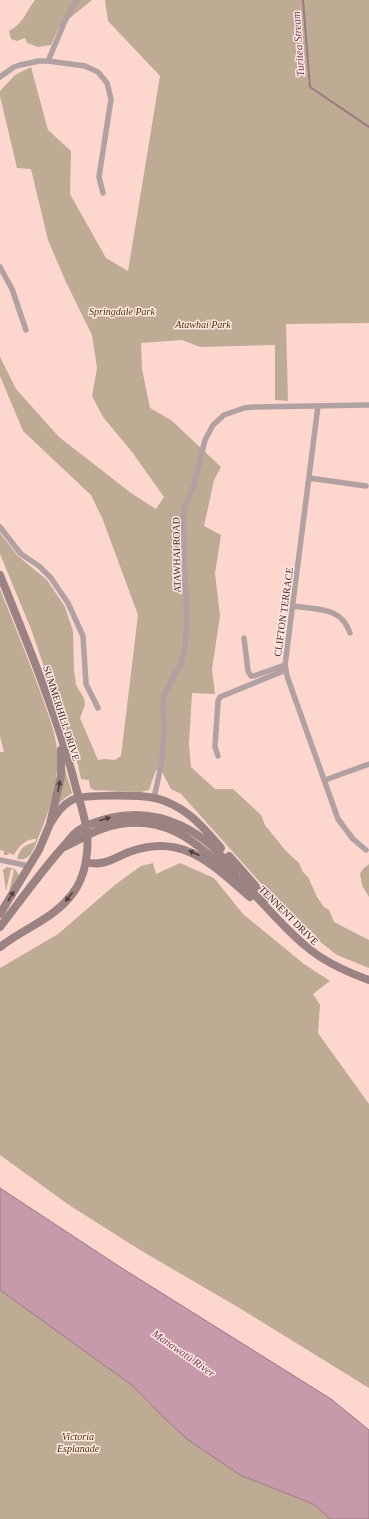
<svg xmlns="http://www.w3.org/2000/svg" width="369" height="1519" font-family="'Times New Roman',serif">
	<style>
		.green { fill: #beab94 }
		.water { fill: #c69aab; stroke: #9c7883 }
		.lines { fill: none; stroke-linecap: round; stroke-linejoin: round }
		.stream { stroke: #9c7883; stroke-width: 2 }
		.street { stroke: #b2a1a2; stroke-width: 5.5 }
		.secondary { stroke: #9b8283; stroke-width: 8 }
		.oneway { fill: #52403e }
		.labels { text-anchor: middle; stroke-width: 3; stroke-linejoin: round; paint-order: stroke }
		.park-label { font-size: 10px; font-style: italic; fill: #4e3105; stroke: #ffe7e2 }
		.street-label { font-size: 10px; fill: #392a27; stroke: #ffe7e2 }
		.water-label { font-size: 11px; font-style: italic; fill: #713751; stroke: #ffe7e2 }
	</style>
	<rect width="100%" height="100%" fill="#fdd6cd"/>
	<path class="green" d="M 35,0 L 92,0 L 59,27 L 51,45 L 38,47 L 27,43 L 25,38 L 17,41 L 11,39 L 9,31 C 24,23 25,13 35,0 Z
		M 105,0 L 369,0 L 369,323 L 286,324 L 288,401 L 275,400 L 275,345 L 200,347 L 182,340 L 141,343 L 142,369 L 150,408 L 171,420 L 221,467 L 214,480 L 204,526 L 221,535 L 215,573 L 220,616 L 212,669 L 215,694 L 192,693 L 189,744 L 191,767 L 215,789 L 233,789 L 261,815 L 265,825 L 285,850 L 299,863 L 303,872 L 308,877 L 317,897 L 324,907 L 329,910 L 334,922 L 369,940 L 369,968 L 337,955 L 310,934 L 275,899 L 181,794 L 171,789 L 161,770 L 156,770 L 149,790 L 141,792 L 93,790 L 90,787 L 89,780 L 81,779 L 78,765 L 31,629 L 0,554 L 0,533 L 18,556 L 47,580 L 65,607 L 73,631 L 74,670 L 76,685 L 84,698 L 85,705 L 80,718 L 98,760 L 104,759 L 115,760 L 121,756 L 138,615 L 103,520 L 91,495 L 23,431 L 0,376 L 0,357 L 16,389 L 59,437 L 131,493 L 156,509 L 164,497 L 132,452 L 103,417 L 92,396 L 97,368 L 92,335 L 65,280 L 48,240 L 31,169 L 17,168 L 0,96 L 0,91 L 15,75 L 31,67 L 48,130 L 71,151 L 70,194 L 106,258 L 128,271 L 160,76 L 108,21 Z
		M 0,589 C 14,624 28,658 41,694 C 47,711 55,731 57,749 C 60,779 50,810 38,838 C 34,848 31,862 17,859 C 20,848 24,845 35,842 L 36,839 C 25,839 19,846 14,855 L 9,853 L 8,855 L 4,855 L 4,851 L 0,850 L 0,752 L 4,752 L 0,736 Z
		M 64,766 L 72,793 L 61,801 L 56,806 Z
		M 153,863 L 156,874 L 180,863 L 214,878 L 243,914 L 304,964 L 330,981 L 313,994 L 320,1005 L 318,1033 L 369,1104 L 369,1388 L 236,1306 L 140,1250 L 69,1205 L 0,1155 L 0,968 L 58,934 L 116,884 L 141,866 Z
		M 369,864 L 369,897 L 362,885 L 360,874 L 363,869 Z
		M 7,867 L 15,869 L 19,875 L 8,896 L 14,870 L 11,869 L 6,891 L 3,870 Z
		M 0,1290 L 133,1386 L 162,1416 L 240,1475 L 313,1504 L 330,1519 L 0,1519 Z"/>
	<path class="water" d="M 0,1188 L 117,1265 L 331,1399 L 369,1430 L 369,1519 L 330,1519 L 313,1504 L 240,1475 L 187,1439 L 162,1416 L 133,1386 L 0,1290 Z"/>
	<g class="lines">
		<path class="stream" d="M 303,0 L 310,87 L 369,127"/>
		<path class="street" d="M 48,61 L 65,21 L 77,0
			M 0,77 L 14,67 L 20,65 L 39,61 L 48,61 L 85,66 L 98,72 L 103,78 L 107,83 L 111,99 L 99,177 L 103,193
			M 0,267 L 12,289 L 26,330
			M 318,406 L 285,665 L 287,676 L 338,819 L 353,839 L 366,850
			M 309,478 L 366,486
			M 0,527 L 21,554 L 39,566 L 51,578 L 68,603 L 83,636 L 86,684 L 98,708
			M 293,606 C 317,610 341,606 350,633
			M 244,638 L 248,671 L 251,676 L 254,676 L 285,665
			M 218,756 L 215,747 L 218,701 L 220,697 L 286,670
			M 325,780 L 369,764
			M 154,798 L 162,761 L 164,728 L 163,706 L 164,695 L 181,663 L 185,646 L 187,622 L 183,519 L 185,506 L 194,485 L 205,440 L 213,425 L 224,415 L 244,408 L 252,407 L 369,405
			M 0,860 L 29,866"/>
		<path class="secondary" d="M 0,575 C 27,642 55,710 74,780 C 78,797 85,815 87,833 C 89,853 85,877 73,893 C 54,919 24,928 0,947
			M 50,824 C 55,815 62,805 72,800 C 83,794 141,795 154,798 C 162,799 172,804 179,808 C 196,818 209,834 221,848
			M 62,848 C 82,839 99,827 120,824 C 166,817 191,839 222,866 C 228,872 236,876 241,881 C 264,903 283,928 308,948 C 326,963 347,972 369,980
			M 229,856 L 254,884 L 265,900
			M 86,862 C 103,867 114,858 129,852 C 184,832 212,865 250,897
			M 0,914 L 39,850 L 50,824 L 61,776 L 61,750
			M 0,927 C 20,901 40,873 62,848 C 66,844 70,838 74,834 C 83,826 98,821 110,818 C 161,806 207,832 235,873"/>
	</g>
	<defs><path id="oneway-solid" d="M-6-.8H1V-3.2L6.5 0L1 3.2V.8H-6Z"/></defs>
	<g class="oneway">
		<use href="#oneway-solid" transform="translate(59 786) rotate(-79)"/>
		<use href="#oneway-solid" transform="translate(105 819) rotate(-16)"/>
		<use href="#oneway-solid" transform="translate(194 853) rotate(-156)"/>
		<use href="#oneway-solid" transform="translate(11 896) rotate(-59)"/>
		<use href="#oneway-solid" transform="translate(69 897) rotate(129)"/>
	</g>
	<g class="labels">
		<g class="park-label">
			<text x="122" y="315">Springdale Park</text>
			<text x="203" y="328">Atawhai Park</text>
			<text x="78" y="1440">Victoria<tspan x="78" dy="12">Esplanade</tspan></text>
		</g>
		<g class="street-label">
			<text transform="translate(176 555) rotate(-91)" y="4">ATAWHAI ROAD</text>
			<text transform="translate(283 612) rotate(-82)" y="4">CLIFTON TERRACE</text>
			<text transform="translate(62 713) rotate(72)" y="4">SUMMERHILL DRIVE</text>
			<text transform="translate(289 915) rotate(45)" y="4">TENNENT DRIVE</text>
		</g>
		<g class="water-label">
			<text transform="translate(298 44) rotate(-94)" y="4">Turitea Stream</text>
			<text transform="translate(184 1353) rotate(35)" y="4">Manawatū River</text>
		</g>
	</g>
</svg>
